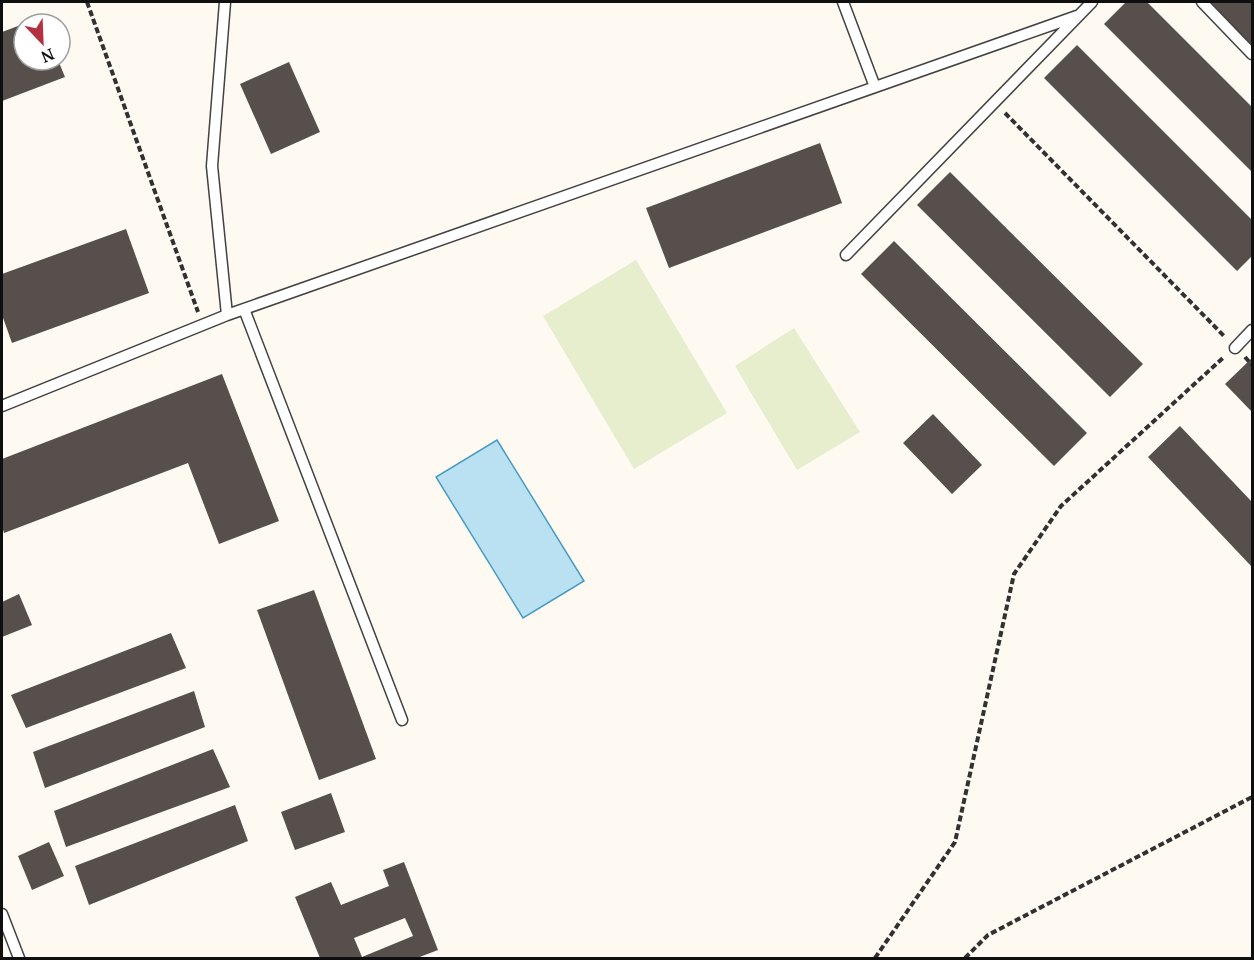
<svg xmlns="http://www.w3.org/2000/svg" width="1254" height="960" font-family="'PT Serif',serif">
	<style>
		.pitch { fill: #e6eece }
		.water { fill: #bae1f2; stroke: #479bc3; stroke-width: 1.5 }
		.building { fill: #574f4c; fill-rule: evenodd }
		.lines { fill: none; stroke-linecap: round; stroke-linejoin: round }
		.service-casing { stroke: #424242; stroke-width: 13 }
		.path { stroke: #313131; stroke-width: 4; stroke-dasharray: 6 3; stroke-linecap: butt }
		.service { stroke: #fff; stroke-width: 10 }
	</style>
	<rect width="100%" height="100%" fill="#fefaf2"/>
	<path class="pitch" d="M 636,260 L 727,413 L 634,469 L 543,316 Z
		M 794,328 L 860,432 L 797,470 L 735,366 Z"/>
	<path class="water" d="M 497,440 L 584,581 L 523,618 L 436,477 Z"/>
	<path class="building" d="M 1126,2 L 1147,2 L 1252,107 L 1252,172 L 1104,24 Z
		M 1210,2 L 1252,2 L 1252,46 Z
		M 42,17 L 44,24 L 24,24 L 24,60 L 58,60 L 65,77 L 2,101 L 2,32 Z
		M 1077,45 L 1252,220 L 1252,256 L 1237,271 L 1044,78 Z
		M 289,62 L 320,132 L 271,154 L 240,84 Z
		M 820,143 L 842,203 L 669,268 L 646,208 Z
		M 950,172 L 1143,364 L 1110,397 L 917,205 Z
		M 126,229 L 149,293 L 12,343 L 2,315 L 2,274 Z
		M 894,241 L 1087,433 L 1054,466 L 861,274 Z
		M 1252,358 L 1252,412 L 1225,384 Z
		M 222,374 L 279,521 L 219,544 L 188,463 L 4,533 L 2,526 L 2,459 Z
		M 933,414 L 982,465 L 952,494 L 903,443 Z
		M 1180,426 L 1252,502 L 1252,567 L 1148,457 Z
		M 314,590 L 376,759 L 319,780 L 257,610 Z
		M 19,594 L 32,625 L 2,637 L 2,602 Z
		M 171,633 L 186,668 L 26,728 L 11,695 Z
		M 194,691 L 205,727 L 45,788 L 33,752 Z
		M 213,749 L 230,787 L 66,847 L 54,811 Z
		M 331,793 L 345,832 L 295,850 L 281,812 Z
		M 235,805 L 248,841 L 89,905 L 75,866 Z
		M 49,842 L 64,876 L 32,890 L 18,856 Z
		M 404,862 L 438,950 L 417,958 L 320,958 L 295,897 L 331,882 L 341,905 L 389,886 L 383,870 ZM 405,918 L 413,936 L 362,957 L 354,938 Z"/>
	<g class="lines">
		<defs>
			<path id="service" d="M 225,2 L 212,166 L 227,315
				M 843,2 L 875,87
				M 1202,2 L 1252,54
				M 846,255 L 1092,2
				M 244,309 L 402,720
				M 1235,348 L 1252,330
				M 2,406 L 227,315 L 1077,16
				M 2,914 L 19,958"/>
		</defs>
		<use href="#service" class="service-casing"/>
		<path class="path" d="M 87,2 L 198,312
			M 1005,113 L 1225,337
			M 1245,357 L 1252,365
			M 875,958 L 955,842 L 1014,574 L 1061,506 L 1224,357
			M 965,958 L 988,935 L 1252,797"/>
		<use href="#service" class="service"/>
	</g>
	<rect width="1254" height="960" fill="none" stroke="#0f0f0f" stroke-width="6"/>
	<g transform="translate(42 42) rotate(157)"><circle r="28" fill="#ffffff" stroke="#9f9f9f" stroke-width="1.5"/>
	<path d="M0-4.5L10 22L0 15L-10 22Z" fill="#b43142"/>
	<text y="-9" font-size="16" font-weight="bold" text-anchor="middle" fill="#0f0f0f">N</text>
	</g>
</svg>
